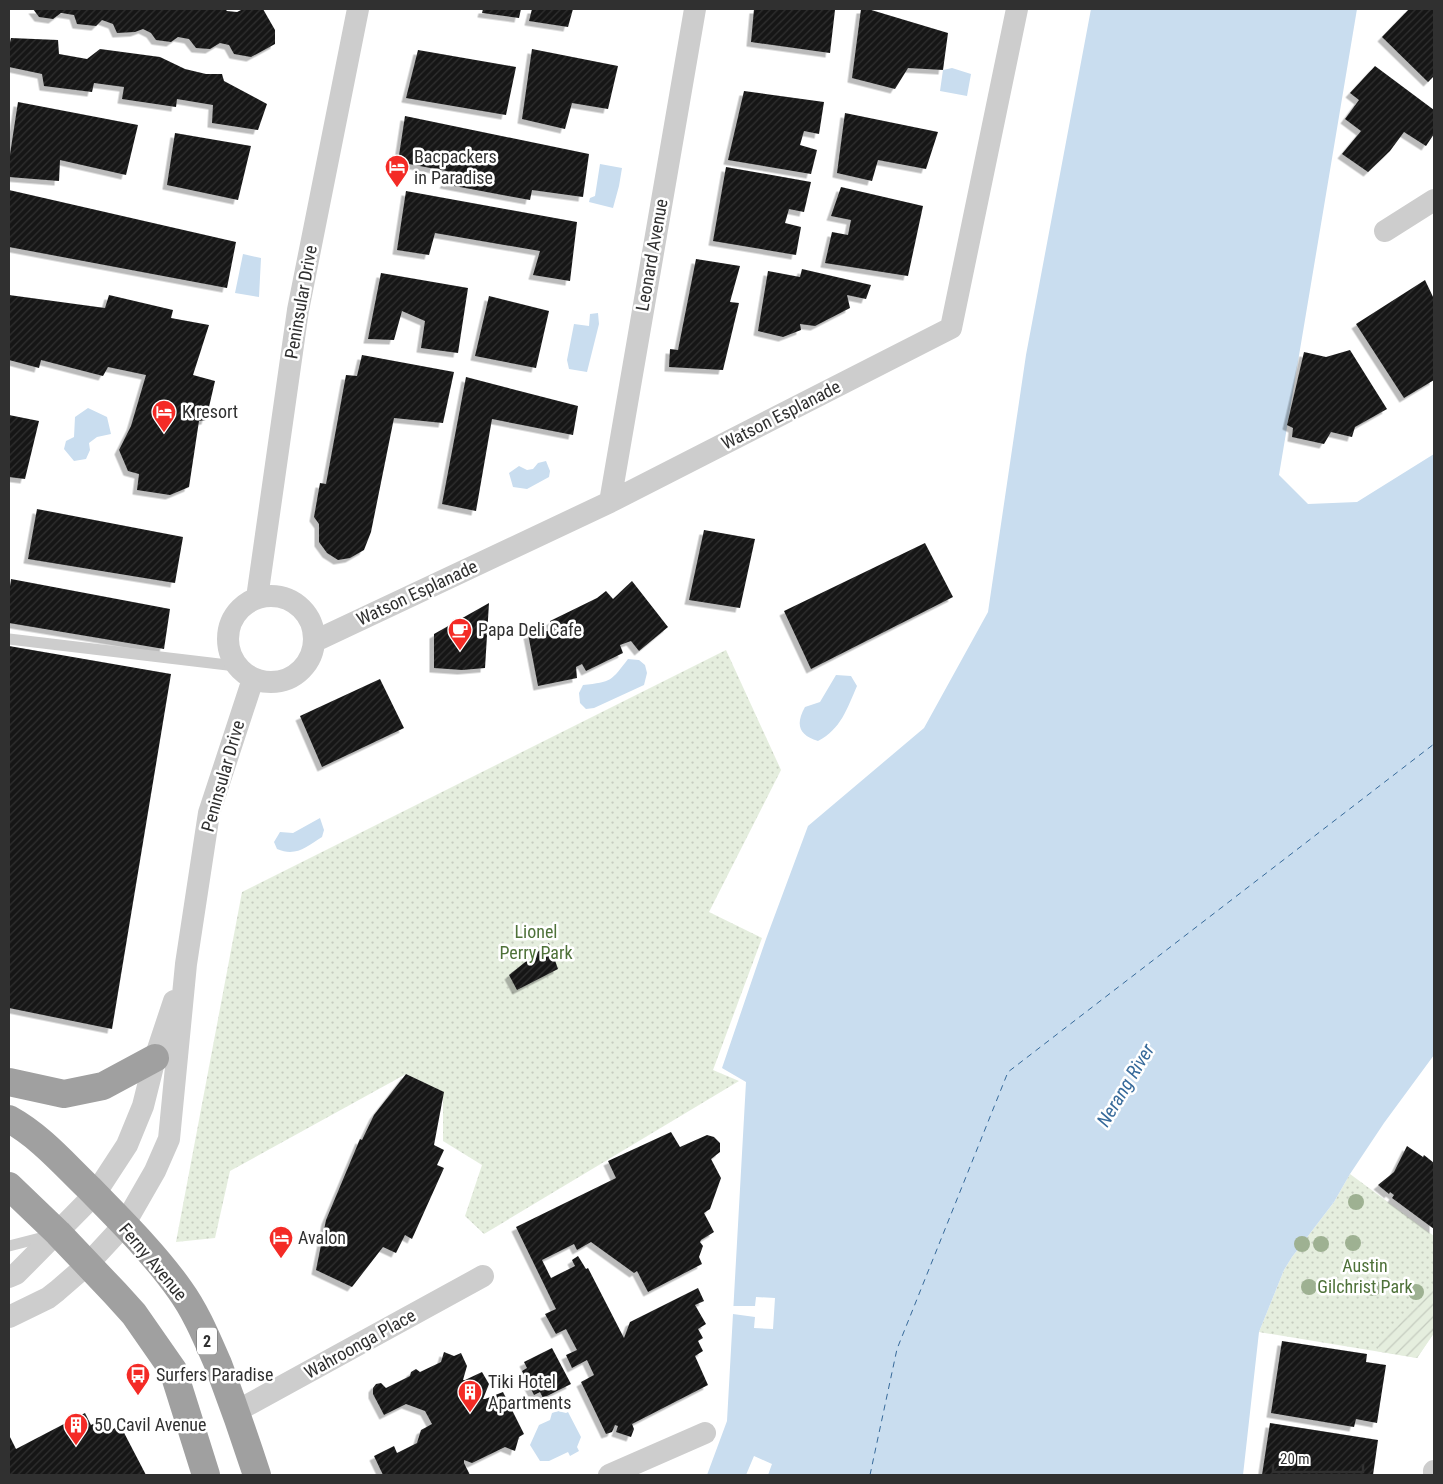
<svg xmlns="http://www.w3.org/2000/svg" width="1443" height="1484" font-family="'Roboto Condensed',sans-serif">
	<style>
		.park { fill: url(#park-dots) }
		.garden { fill: url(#garden-furrows) }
		.water { fill: #c9ddef }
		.pier { fill: #fff }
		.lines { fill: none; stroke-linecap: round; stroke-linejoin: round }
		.ferry { stroke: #376a9a; stroke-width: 1; stroke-dasharray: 6 5; stroke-linecap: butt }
		.building { fill: url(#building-hatch); filter: url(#shadow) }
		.service { stroke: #cdcdcd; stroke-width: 11 }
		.minor { stroke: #cdcdcd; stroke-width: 22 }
		.trunk { stroke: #a0a0a0; stroke-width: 28 }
		.tree { fill: #9eb192 }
		.labels { text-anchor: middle; stroke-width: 5; stroke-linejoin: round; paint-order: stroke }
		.shield { fill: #fff; stroke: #6e6e6e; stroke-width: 1 }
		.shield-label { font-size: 16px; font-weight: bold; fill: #303030 }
		.poi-label { font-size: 18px; fill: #303030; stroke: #fff; text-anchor: start }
		.street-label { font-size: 18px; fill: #303030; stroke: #fff }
		.park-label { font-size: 18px; fill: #4e7139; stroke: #fff }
		.water-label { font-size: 19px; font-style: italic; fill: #376a9a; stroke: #fff }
	</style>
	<defs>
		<pattern id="park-dots" width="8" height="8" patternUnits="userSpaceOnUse" patternTransform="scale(1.25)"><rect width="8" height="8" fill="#e5eede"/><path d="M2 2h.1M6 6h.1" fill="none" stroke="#c5ccbf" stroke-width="1.8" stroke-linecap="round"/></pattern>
		<pattern id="garden-furrows" width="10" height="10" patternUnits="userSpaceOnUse" patternTransform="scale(1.25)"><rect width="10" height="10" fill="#e5eede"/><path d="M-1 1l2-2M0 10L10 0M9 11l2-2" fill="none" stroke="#c5ccbf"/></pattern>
		<pattern id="building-hatch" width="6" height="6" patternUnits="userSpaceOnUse" patternTransform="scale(1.25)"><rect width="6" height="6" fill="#171717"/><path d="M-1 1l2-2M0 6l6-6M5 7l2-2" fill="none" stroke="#303030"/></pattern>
		<filter id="shadow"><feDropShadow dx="-4.5" dy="4.5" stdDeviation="0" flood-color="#0004"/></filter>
	</defs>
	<rect width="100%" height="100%" fill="#fff"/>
	<path class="park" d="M 726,650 L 781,770 L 709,912 L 762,938 L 713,1070 L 739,1081 L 484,1234 L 465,1216 L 482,1165 L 443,1141 L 443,1092 L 406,1074 L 230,1171 L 215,1238 L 176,1242 L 242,892 Z
		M 1350,1174 L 1434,1236 L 1434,1333 L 1417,1358 L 1259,1332 L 1284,1270 L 1292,1257 L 1334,1202 Z"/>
	<path class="garden" d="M 1432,1290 L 1434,1292 L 1434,1333 L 1417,1358 L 1377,1351 C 1382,1330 1392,1329 1407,1316 C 1416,1308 1423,1298 1432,1290 Z"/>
	<path class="water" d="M 1091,9 L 1357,9 L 1279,475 L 1308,504 L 1357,502 L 1434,454 L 1434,1055 L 1384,1123 L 1350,1174 L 1334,1202 L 1292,1257 L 1284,1270 L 1259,1332 L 1243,1475 L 707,1475 L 727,1421 L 746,1082 L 722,1068 L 766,939 L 808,826 L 924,728 L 988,612 L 1026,355 Z
		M 952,68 L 971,74 L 967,96 L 940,91 L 943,70 Z
		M 600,164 L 622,168 L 619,186 L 613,208 L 589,202 L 590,198 L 595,196 Z
		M 243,254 L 261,258 L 259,297 L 235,293 Z
		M 598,313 L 599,324 L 587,372 L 569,369 L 567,360 L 574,324 L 589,326 L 590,314 Z
		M 88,408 L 107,417 L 111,434 L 97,437 L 89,443 L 90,450 L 86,459 L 74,461 L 64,449 L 66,441 L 74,437 L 75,417 Z
		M 546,461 L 550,471 L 549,477 L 527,489 L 513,487 L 509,473 L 519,466 L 527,470 L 533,469 L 538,463 Z
		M 628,659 L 639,660 L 645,665 L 647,673 L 644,685 L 594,708 L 586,709 L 580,703 L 579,693 L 583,685 C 612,682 611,681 628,659 Z
		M 836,675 L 851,676 L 857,686 C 847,709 841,729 818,741 C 799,735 795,725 805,707 L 820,702 Z
		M 320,818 L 324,830 L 322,837 C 306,847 296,857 277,849 L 274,842 L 280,832 L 293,833 Z
		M 558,1411 L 566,1413 L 568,1412 L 581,1437 L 577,1447 L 579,1451 L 570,1456 L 568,1452 L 549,1461 L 540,1461 L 530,1445 L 539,1425 L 550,1420 L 552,1413 Z"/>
	<path class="pier" d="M 756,1297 L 775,1298 L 773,1329 L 754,1328 L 755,1317 L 733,1314 L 733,1306 L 755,1306 Z
		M 754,1456 L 772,1464 L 768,1475 L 746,1475 Z"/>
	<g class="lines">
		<path class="ferry" d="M 870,1475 L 897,1349 L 1008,1072 L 1434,744"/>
	</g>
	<path class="building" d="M 33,9 L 225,9 L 227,11 L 237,12 L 243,9 L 263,9 L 275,30 L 275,44 L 251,57 L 234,54 L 229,45 L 220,43 L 210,49 L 196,48 L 189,39 L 178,37 L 171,42 L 156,40 L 151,33 L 143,29 L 135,32 L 117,33 L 113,24 L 102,20 L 96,26 L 77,24 L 74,15 L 61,13 L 53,19 L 39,17 Z
		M 483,9 L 521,9 L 519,18 L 482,13 Z
		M 532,9 L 573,9 L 568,27 L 529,21 Z
		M 754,9 L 835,10 L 830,53 L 751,42 Z
		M 861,9 L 868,9 L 948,33 L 943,70 L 908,68 L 895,89 L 852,78 Z
		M 1409,9 L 1434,9 L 1434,76 L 1428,82 L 1382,37 Z
		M 11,38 L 58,40 L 59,54 L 87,59 L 100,49 L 160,57 L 185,69 L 206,74 L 222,74 L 224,81 L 267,104 L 258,130 L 212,123 L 213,105 L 177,99 L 176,107 L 122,99 L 124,87 L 94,83 L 92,92 L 44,86 L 42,74 L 9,67 L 9,46 Z
		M 532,49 L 618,66 L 608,109 L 572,103 L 565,129 L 522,119 Z
		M 418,50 L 516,67 L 506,115 L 406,98 Z
		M 1375,66 L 1434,110 L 1434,134 L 1426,146 L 1404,132 L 1390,151 L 1368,172 L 1342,154 L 1361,131 L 1345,119 L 1359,100 L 1350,93 Z
		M 744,91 L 824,102 L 819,134 L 804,131 L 800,145 L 817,150 L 811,174 L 728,160 Z
		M 18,102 L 138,125 L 126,175 L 60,160 L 59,181 L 9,177 L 9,161 Z
		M 845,113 L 938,132 L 926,169 L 878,160 L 872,181 L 837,173 Z
		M 405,116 L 589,154 L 583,197 L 532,190 L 530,200 L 444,184 L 452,172 L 398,162 Z
		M 175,133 L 251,146 L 238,200 L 167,185 Z
		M 726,167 L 811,182 L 804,212 L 789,209 L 785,223 L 801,227 L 796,255 L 713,241 Z
		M 841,187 L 923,206 L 908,276 L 825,263 L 832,232 L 848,235 L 851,220 L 831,216 Z
		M 9,190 L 236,242 L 227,288 L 9,247 Z
		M 406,191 L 577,222 L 570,281 L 533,275 L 540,251 L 435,233 L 429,255 L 397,250 Z
		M 696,259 L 740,266 L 730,302 L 739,303 L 723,370 L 669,367 L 670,349 L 678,350 Z
		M 802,269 L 871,285 L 866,299 L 847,295 L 850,308 L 815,326 L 800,324 L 801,330 L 783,337 L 758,331 L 768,271 L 800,277 Z
		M 381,273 L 468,288 L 458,353 L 421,348 L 425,321 L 402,311 L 394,340 L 368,339 Z
		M 1425,280 L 1434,299 L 1434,380 L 1404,398 L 1356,324 Z
		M 9,295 L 105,308 L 109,295 L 173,310 L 171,318 L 209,325 L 193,375 L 215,381 L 206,420 L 199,421 L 189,487 L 170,495 L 137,490 L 139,474 L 128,471 L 119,450 L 131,426 L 146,375 L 108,367 L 103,376 L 41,360 L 39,368 L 9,360 Z
		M 489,296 L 549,311 L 536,368 L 475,356 Z
		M 1350,350 L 1387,409 L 1355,427 L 1352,437 L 1331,432 L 1324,444 L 1292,437 L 1293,428 L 1287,425 L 1304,352 L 1326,357 Z
		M 362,355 L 454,372 L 443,423 L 394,418 L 371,532 L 364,550 L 350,558 L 338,560 L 327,553 L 319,542 L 319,524 L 314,517 L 320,483 L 326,484 L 346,375 L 357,376 Z
		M 466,377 L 578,406 L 573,435 L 492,419 L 476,511 L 442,504 Z
		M 9,415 L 39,421 L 25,479 L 9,477 Z
		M 37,509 L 183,537 L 175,583 L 28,559 Z
		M 704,530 L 755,539 L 740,608 L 689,600 Z
		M 925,543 L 953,597 L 811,669 L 784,611 Z
		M 11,579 L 170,609 L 164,649 L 9,623 L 9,594 Z
		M 632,581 L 668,627 L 639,651 L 631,641 L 620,645 L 623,653 L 586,671 L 582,664 L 576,667 L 577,678 L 538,686 L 528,634 L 553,630 L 550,621 L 597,598 L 606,591 L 613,599 Z
		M 489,603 L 485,668 L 462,670 L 434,668 L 434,634 Z
		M 9,646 L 171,674 L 112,1029 L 9,1008 Z
		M 380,679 L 404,728 L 322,767 L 300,716 Z
		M 549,943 L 558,969 L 517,990 L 509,975 Z
		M 406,1074 L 444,1092 L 434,1145 L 444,1150 L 437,1165 L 444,1168 L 412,1239 L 405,1235 L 396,1253 L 383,1247 L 352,1287 L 316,1270 L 326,1220 L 360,1139 L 362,1140 L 374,1115 Z
		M 671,1132 L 680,1147 L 707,1135 L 714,1137 L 720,1143 L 720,1152 L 711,1159 L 721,1178 L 710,1209 L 704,1213 L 714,1232 L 701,1240 L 700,1242 L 703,1246 L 699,1257 L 702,1264 L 648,1292 L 637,1271 L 634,1273 L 591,1242 L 577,1250 L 574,1244 L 542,1260 L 551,1278 L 575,1266 L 572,1260 L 578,1256 L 586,1269 L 588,1268 L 624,1338 L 630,1322 L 698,1288 L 704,1301 L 695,1305 L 706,1324 L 698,1329 L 703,1338 L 698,1341 L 703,1351 L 695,1356 L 708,1385 L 632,1424 L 634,1429 L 631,1437 L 616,1432 L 618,1426 L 615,1425 L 612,1432 L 606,1434 L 581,1382 L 594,1375 L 587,1360 L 572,1368 L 566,1355 L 577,1350 L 566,1329 L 556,1334 L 545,1314 L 556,1309 L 516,1227 L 616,1178 L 608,1161 Z
		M 1407,1146 L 1423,1157 L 1424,1155 L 1434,1163 L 1434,1229 L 1392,1198 L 1394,1195 L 1390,1192 L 1389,1194 L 1378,1185 L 1394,1172 Z
		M 1282,1341 L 1367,1354 L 1366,1362 L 1386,1365 L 1377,1423 L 1356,1419 L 1354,1427 L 1271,1413 Z
		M 552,1348 L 571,1384 L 543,1398 L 540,1392 L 534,1395 L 522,1371 L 527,1368 L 524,1362 Z
		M 444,1352 L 454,1356 L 461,1353 L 467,1366 L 463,1380 L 465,1380 L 482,1372 L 489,1384 L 483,1399 L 485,1399 L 503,1392 L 524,1434 L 519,1437 L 515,1451 L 505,1447 L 472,1463 L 464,1460 L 464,1463 L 470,1475 L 383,1475 L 374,1456 L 394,1446 L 397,1453 L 417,1443 L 421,1430 L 432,1424 L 425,1411 L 406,1404 L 384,1415 L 373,1394 L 373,1388 L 376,1384 L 381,1383 L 386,1388 L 410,1376 L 411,1372 L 416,1369 L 420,1372 L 441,1362 Z
		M 85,1413 L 91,1425 L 103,1419 L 110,1431 L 120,1425 L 146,1475 L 9,1475 L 9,1435 L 16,1449 Z
		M 1270,1423 L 1378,1440 L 1373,1475 L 1262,1475 Z"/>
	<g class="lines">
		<path class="service" d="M 9,639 L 236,666
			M 9,1246 L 48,1236"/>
		<path class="minor" d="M 1385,231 L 1434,200
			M 610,502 L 695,9
			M228 639a43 43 0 1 1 86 0a43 43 0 1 1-86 0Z
			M 257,598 L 298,310 L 358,9
			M 315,641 L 610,502 L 951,328 L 1017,9
			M 9,1277 L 16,1274 L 27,1263 L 95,1194 L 127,1145 L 143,1106 L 155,1058 L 174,1001
			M 9,1317 L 48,1298 L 57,1291 L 87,1265 L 124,1225 L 155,1171 L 169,1139 L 186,964 L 209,813 L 253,679
			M 237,1411 L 483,1276
			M 609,1475 L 705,1433
			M 1434,1475 L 1434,1471"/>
		<path class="trunk" d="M 9,1082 L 64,1094 L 103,1086 L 155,1058
			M 9,1119 C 40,1136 63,1163 89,1188 C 120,1220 154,1253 180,1290 C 196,1312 207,1339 218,1364 C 232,1401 245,1438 257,1475
			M 9,1186 L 58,1233 L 115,1293 L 134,1314 L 173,1370 L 206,1475"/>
	</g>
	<g class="tree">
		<circle cx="1356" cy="1202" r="8"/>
		<circle cx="1353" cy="1243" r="8"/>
		<circle cx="1302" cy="1244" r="8"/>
		<circle cx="1321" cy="1244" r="8"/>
		<circle cx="1309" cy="1287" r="8"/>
		<circle cx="1373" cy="1288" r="8"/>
		<circle cx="1416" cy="1292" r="8"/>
	</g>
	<defs>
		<symbol id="hotel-pin" viewBox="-11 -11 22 30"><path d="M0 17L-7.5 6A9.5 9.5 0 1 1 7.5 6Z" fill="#f42b26" stroke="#fff"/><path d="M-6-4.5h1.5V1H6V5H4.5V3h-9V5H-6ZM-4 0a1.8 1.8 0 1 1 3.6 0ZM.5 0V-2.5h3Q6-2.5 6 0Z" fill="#fff"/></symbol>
		<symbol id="cafe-pin" viewBox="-11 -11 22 30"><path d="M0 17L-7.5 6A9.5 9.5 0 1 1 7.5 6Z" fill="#f42b26" stroke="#fff"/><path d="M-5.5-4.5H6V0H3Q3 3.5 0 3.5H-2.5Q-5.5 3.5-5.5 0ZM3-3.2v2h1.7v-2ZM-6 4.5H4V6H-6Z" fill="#fff"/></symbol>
		<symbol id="bus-pin" viewBox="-11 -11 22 30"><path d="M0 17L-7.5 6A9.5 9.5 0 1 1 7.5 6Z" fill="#f42b26" stroke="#fff"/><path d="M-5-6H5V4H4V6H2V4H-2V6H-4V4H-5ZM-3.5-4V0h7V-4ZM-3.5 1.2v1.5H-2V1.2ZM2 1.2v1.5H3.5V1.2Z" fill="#fff"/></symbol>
		<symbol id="building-pin" viewBox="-11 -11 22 30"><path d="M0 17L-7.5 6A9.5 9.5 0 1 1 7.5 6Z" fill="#f42b26" stroke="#fff"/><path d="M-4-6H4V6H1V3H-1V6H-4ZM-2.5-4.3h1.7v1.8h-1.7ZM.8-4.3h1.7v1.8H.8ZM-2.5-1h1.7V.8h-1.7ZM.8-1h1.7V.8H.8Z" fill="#fff"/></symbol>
	</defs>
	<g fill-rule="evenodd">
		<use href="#hotel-pin" x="383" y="153" width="28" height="38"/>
		<use href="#hotel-pin" x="150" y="398" width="28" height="38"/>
		<use href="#cafe-pin" x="446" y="616" width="28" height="38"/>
		<use href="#hotel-pin" x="267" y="1224" width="28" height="38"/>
		<use href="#bus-pin" x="124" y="1361" width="28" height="38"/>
		<use href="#building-pin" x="456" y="1378" width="28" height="38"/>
		<use href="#building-pin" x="62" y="1411" width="28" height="38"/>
	</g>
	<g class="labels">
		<rect class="shield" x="197" y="1327.5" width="20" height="27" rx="4"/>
		<g class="shield-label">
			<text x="207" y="1347">2</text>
		</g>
		<g class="poi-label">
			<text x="414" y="163">Bacpackers<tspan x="414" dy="21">in Paradise</tspan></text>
			<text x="182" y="418">K resort</text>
			<text x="478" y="636">Papa Deli Cafe</text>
			<text x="298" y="1244">Avalon</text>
			<text x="156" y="1381">Surfers Paradise</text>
			<text x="488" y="1388">Tiki Hotel<tspan x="488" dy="21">Apartments</tspan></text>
			<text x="94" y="1431">50 Cavil Avenue</text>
		</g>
		<g class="street-label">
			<text transform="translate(652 255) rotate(-80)" y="6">Leonard Avenue</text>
			<text transform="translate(301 302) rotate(-80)" y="6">Peninsular Drive</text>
			<text transform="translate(781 415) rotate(-27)" y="6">Watson Esplanade</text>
			<text transform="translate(417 593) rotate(-25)" y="6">Watson Esplanade</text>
			<text transform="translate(223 776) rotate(-74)" y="6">Peninsular Drive</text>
			<text transform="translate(153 1262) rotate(50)" y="6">Ferny Avenue</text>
			<text transform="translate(360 1344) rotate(-29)" y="6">Wahroonga Place</text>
		</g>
		<g class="park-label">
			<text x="536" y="938">Lionel<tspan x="536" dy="21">Perry Park</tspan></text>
			<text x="1365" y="1272">Austin<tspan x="1365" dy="21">Gilchrist Park</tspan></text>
		</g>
		<g class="water-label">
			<text transform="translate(1125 1085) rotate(-59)" y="7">Nerang River</text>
		</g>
	</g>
	<rect width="1443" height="1484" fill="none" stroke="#303030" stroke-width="20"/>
	<path d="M1273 1464v8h90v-8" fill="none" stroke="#303030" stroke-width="2.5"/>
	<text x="1280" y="1464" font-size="15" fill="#303030" stroke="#ffffff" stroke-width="4" paint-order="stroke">20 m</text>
</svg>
